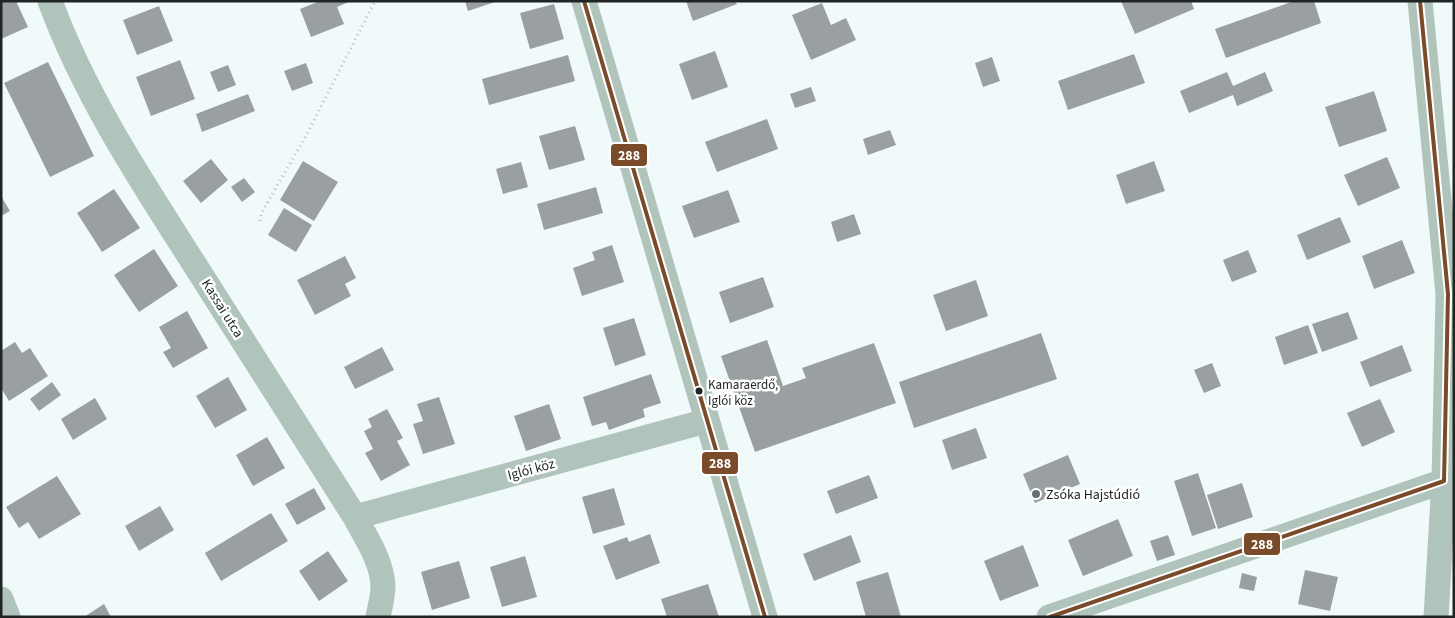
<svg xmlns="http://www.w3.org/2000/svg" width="1455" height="618" font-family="'Source Sans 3',sans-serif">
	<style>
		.building { fill: #9aa0a1 }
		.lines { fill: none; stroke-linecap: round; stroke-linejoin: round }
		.path { stroke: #b2bfbb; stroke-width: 3; stroke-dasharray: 1 4; stroke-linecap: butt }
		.minor { stroke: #b0c4bc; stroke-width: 25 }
		.bus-1-casing { stroke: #fff; stroke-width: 8 }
		.bus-1 { stroke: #7a4b2a; stroke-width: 4 }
		.bus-dot { fill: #1e2524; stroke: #fff; stroke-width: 2 }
		.poi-dot { fill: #68706f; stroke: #fff; stroke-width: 2 }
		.labels { text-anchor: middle; stroke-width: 5; stroke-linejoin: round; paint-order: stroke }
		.bus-label { font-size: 13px; fill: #1e2524; stroke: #fff; text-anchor: start }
		.street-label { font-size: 14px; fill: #1e2524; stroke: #fff }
		.poi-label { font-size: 14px; fill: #1e2524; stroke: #fff; text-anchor: start }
		.line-badge { stroke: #fff; stroke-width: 2 }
		.badge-label { font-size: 14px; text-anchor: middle; font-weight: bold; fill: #fff }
	</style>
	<rect width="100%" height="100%" fill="#f0fafa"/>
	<path class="building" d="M 1,1 L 16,1 L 28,27 L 1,39 Z
		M 320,1 L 351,1 L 337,7 L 344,24 L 311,37 L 300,9 Z
		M 465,1 L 495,1 L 495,2 L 468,11 Z
		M 686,1 L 735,1 L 737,4 L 693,21 Z
		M 1121,1 L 1191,1 L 1194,9 L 1135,34 Z
		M 1294,1 L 1314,1 L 1321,23 L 1226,58 L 1215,29 Z
		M 822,3 L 831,25 L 846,18 L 856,40 L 811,60 L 792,15 Z
		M 554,4 L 564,39 L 530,49 L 520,13 Z
		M 159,6 L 173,41 L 137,55 L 123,20 Z
		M 715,51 L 728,87 L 692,100 L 679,64 Z
		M 1134,54 L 1145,83 L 1068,110 L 1058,81 Z
		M 568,55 L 575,81 L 489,105 L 482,79 Z
		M 992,57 L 1000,81 L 983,87 L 975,63 Z
		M 180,60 L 195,99 L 151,116 L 136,77 Z
		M 48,62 L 94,156 L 50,177 L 4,83 Z
		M 306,63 L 313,83 L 292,91 L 284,71 Z
		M 228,65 L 236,85 L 218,92 L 210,72 Z
		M 1227,72 L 1233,86 L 1265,72 L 1273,91 L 1237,106 L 1233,95 L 1189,113 L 1180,91 Z
		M 811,87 L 816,101 L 795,108 L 790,94 Z
		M 1374,91 L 1387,131 L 1339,147 L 1325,107 Z
		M 248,94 L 255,111 L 202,132 L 196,114 Z
		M 767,119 L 778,149 L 717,172 L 705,142 Z
		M 575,126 L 585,160 L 549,170 L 539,136 Z
		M 890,130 L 896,145 L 868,155 L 863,139 Z
		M 1387,157 L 1400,188 L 1358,206 L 1344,175 Z
		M 211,159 L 228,180 L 201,203 L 183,181 Z
		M 303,161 L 338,182 L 314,221 L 280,200 Z
		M 1154,161 L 1165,191 L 1126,204 L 1116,175 Z
		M 521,162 L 528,187 L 503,194 L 496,169 Z
		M 244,178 L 255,192 L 242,202 L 231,187 Z
		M 596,187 L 603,213 L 544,230 L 537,204 Z
		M 114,189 L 140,228 L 102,252 L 77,213 Z
		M 728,190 L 740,222 L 694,238 L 682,206 Z
		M 1,196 L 10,211 L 1,216 Z
		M 284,208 L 312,225 L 296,252 L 268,235 Z
		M 854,214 L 861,234 L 837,242 L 831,222 Z
		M 1340,217 L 1351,242 L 1307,260 L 1297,235 Z
		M 1402,240 L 1415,273 L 1374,289 L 1362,256 Z
		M 612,245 L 624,282 L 582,296 L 573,268 L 595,260 L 592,252 Z
		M 154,249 L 178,286 L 139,312 L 114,275 Z
		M 1248,250 L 1257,272 L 1232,282 L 1223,260 Z
		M 345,256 L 356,278 L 345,284 L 351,296 L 315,315 L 297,280 Z
		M 763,277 L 774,307 L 730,323 L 719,292 Z
		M 976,280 L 988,316 L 946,331 L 933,295 Z
		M 187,311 L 208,348 L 173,368 L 163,352 L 171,348 L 159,327 Z
		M 1348,312 L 1358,339 L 1322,352 L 1312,324 Z
		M 634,318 L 646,355 L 615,366 L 603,328 Z
		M 1308,325 L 1318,353 L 1284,365 L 1275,337 Z
		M 1041,333 L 1057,379 L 914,428 L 899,382 Z
		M 767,340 L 783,386 L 806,378 L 802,368 L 874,343 L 896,403 L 755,452 L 721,356 Z
		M 15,342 L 22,353 L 30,348 L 48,376 L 9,401 L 1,388 L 1,351 Z
		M 1402,345 L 1412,371 L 1370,387 L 1360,362 Z
		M 382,347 L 394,370 L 355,389 L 344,367 Z
		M 1212,363 L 1221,386 L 1204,393 L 1194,370 Z
		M 651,374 L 661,403 L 643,409 L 645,417 L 609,430 L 606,422 L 592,426 L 583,397 Z
		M 228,377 L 247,410 L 215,428 L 196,396 Z
		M 52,382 L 61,395 L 39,411 L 30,399 Z
		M 439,397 L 455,444 L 423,454 L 413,424 L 423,421 L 417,404 Z
		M 95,398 L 107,419 L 73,440 L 61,419 Z
		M 1380,399 L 1395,432 L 1362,447 L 1347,413 Z
		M 549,404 L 561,439 L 526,451 L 514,416 Z
		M 387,409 L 403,438 L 397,441 L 410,465 L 381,481 L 365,453 L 373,449 L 364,431 L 372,427 L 368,419 Z
		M 976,428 L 987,458 L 952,470 L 942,440 Z
		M 267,437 L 285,468 L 253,486 L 236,455 Z
		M 1068,455 L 1080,484 L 1035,503 L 1023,474 Z
		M 1198,473 L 1216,528 L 1192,536 L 1174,481 Z
		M 869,475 L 878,498 L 836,514 L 827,491 Z
		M 57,476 L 81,514 L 39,539 L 28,522 L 19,528 L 6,507 Z
		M 1242,483 L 1253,517 L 1218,529 L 1207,495 Z
		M 314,488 L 326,509 L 297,525 L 285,504 Z
		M 614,488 L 625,525 L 593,534 L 582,497 Z
		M 160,506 L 174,530 L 139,551 L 125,526 Z
		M 271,513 L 288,541 L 221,581 L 205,553 Z
		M 1118,519 L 1133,556 L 1083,576 L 1068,540 Z
		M 650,534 L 660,563 L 616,580 L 603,546 L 627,537 L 629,542 Z
		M 851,535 L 861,562 L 814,581 L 803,554 Z
		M 1168,535 L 1175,555 L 1157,561 L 1150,541 Z
		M 1023,545 L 1039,586 L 1000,601 L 984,561 Z
		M 328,551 L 348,581 L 319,601 L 299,571 Z
		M 525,556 L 537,597 L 502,607 L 490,567 Z
		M 459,561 L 470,598 L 432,610 L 421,572 Z
		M 1305,570 L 1338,577 L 1330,611 L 1298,604 Z
		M 888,572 L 901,617 L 866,617 L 856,582 Z
		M 1242,573 L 1257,577 L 1254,591 L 1239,588 Z
		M 708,584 L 719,617 L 667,617 L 661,599 Z
		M 104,604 L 111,617 L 84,617 Z"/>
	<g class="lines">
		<path class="path" d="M 260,221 L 262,212 L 307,134 L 375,1"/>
		<path class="minor" d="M 50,1 C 84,94 140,179 193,262 C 247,347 301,432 355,517 C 366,538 382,561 383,586 C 383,596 380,607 378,617
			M 584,1 L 765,617
			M 1420,1 L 1448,294 L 1444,481 L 1436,617
			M 355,517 L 706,421
			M 1,599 L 8,617
			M 1049,617 L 1444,481"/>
		<defs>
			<path id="bus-1" d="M 584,1 L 765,617
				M 1050,617 L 1444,481 L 1448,294 L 1420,1"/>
		</defs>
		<use href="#bus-1" class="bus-1-casing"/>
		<use href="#bus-1" class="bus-1"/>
	</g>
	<circle class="bus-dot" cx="699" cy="391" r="4.5"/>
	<circle class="poi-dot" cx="1036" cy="494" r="5"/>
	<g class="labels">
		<g class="bus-label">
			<text x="708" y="389">Kamaraerdő,<tspan x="708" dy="16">Iglói köz</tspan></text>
		</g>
		<g class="street-label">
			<text transform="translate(223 308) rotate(58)" y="5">Kassai utca</text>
			<text transform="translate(531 469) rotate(-15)" y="5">Iglói köz</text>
		</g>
		<g class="poi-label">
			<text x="1046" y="499">Zsóka Hajstúdió</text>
		</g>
	</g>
	<g class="line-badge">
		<rect x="610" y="143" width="38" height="24" rx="5" fill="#7a4b2a"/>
		<rect x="701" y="451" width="38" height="24" rx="5" fill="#7a4b2a"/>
		<rect x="1243" y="532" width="38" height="24" rx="5" fill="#7a4b2a"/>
	</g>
	<g class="badge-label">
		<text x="629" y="160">288</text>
		<text x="720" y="468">288</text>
		<text x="1262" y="549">288</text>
	</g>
	<rect width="1455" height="618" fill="none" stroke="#1e2524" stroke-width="5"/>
</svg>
